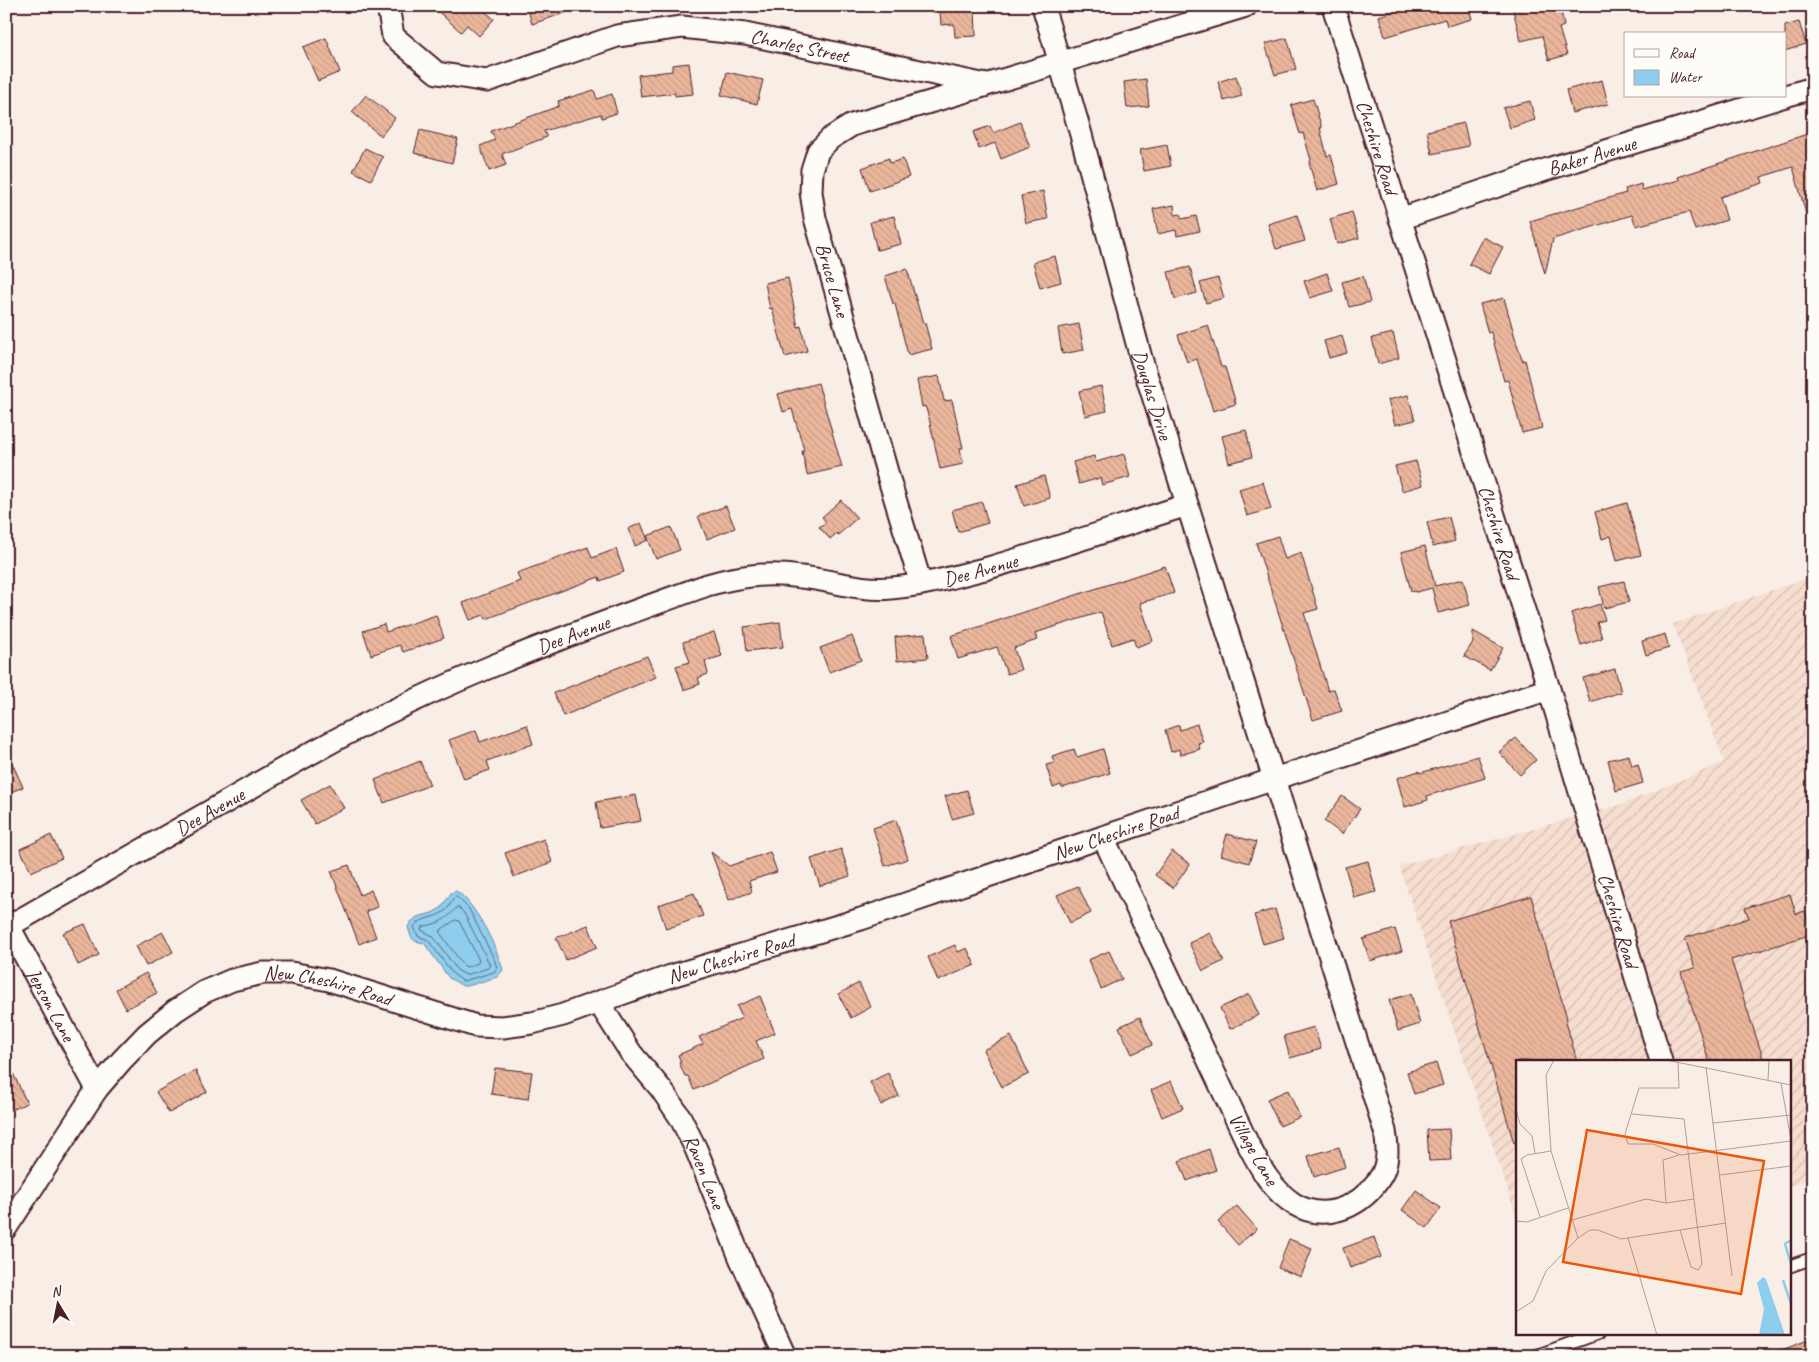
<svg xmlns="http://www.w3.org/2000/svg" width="1819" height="1362" font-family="Caveat,sans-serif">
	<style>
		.industrial { fill: url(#industrial-furrows) }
		.water { fill: #8dceee; stroke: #7288a0 }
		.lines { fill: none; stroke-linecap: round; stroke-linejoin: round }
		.shore { stroke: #656579; stroke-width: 1 }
		.building { fill: url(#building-back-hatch); stroke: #4a1f2b }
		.service-casing { stroke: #4a1f2b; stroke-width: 15 }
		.minor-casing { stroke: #4a1f2b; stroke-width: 25 }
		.service { stroke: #fdfcf7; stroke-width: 11 }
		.minor { stroke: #fdfcf7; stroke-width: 21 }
		.labels { text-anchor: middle; stroke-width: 4; stroke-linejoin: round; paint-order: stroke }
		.street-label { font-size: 20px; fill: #4a1f2b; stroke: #fdfcf7 }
		.inset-river { fill: none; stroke: #8dceee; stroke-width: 2.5 }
		.inset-road { fill: none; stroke: #b39b9b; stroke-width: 1 }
		.view { fill: #e8590c; fill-opacity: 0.15; stroke: #e8590c; stroke-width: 2.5 }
		.inset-edge { fill: none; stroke: #4a1f2b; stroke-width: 2.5 }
	</style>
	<defs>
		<pattern id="industrial-furrows" width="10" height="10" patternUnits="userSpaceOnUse" patternTransform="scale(1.25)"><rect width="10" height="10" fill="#f5decf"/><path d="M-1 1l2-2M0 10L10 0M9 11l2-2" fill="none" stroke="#d4beb2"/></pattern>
		<pattern id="building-back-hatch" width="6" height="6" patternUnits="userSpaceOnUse" patternTransform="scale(1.25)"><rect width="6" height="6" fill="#ebb79c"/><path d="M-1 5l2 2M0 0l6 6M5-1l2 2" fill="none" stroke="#cb9d87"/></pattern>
	</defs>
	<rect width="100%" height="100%" fill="#f9eee5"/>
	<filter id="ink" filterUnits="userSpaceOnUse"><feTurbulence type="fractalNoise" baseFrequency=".02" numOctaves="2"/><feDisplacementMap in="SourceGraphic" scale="10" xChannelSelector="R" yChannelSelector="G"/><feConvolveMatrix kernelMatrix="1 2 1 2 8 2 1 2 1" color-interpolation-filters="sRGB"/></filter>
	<g filter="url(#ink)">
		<path class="industrial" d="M 1813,576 L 1813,1178 L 1790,1186 L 1790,1061 L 1518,1061 L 1518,1221 L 1399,866 L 1623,804 L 1724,762 L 1673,624 Z"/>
		<path class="water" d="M 456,891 C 475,902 497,948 503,970 L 497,977 L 468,986 L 463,986 L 449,978 L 424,943 L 415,941 L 411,937 L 408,927 L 410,923 L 417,917 L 432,913 L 441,908 L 451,893 Z"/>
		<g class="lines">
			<path class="shore" d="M 457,897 L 469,909 L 495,961 L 497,968 L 494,972 L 463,981 L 453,974 L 428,940 L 418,936 L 414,927 C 420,917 435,919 445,911 C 449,908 451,902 454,898 Z
				M 458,907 L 464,913 L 490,965 L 488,968 L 466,975 L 457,970 L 433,936 L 421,930 L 422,927 C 431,925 439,923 446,918 C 451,915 453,910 458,907 Z
				M 456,920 L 459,921 L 479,960 L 478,963 L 467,967 L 463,965 L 440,933 L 441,930 Z"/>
		</g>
		<path class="building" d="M 432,6 L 479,6 L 494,19 L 479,36 L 467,25 L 461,32 Z
			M 527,6 L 577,6 L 577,9 L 532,24 Z
			M 1411,6 L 1475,6 L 1476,10 L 1470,12 L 1472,19 L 1447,26 L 1445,19 L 1385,37 L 1379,16 Z
			M 1512,6 L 1560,6 L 1564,26 L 1559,28 L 1567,55 L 1549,60 L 1542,36 L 1521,41 Z
			M 975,9 L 976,36 L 955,37 L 954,24 L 941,25 L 940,11 Z
			M 1799,22 L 1806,44 L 1785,51 L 1785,26 Z
			M 326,38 L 340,72 L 318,81 L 303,47 Z
			M 1287,38 L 1296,69 L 1275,75 L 1265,44 Z
			M 689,63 L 693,94 L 675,96 L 675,93 L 641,97 L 638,75 L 672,71 L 672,65 Z
			M 727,72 L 763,80 L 757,104 L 721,95 Z
			M 1236,76 L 1242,96 L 1224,101 L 1218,82 Z
			M 1146,79 L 1149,106 L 1127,108 L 1124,82 Z
			M 1602,80 L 1608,104 L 1572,113 L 1566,90 Z
			M 594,90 L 597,99 L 612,94 L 617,113 L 602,118 L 601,114 L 544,131 L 547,137 L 502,154 L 506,165 L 489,171 L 480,146 L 495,140 L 491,131 L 559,106 L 558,101 Z
			M 366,95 L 395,118 L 381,136 L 352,112 Z
			M 1313,99 L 1322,128 L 1320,128 L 1327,156 L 1331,155 L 1339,184 L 1317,191 L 1309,163 L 1311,160 L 1303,133 L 1300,134 L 1291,105 Z
			M 1530,101 L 1535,120 L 1510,128 L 1503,108 Z
			M 1020,122 L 1030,147 L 1001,159 L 995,143 L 979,149 L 973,132 L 990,126 L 993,133 Z
			M 1464,123 L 1469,146 L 1432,154 L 1427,131 Z
			M 420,130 L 458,139 L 452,163 L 414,153 Z
			M 1807,134 L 1808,137 L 1810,136 L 1813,146 L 1813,221 L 1808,221 L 1793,167 L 1761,177 L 1763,183 L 1720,197 L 1727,220 L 1695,230 L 1689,212 L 1636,226 L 1632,215 L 1553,239 L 1545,274 L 1530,221 L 1626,193 L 1625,189 L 1641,184 L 1642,190 L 1679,180 L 1678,177 Z
			M 1167,145 L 1171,166 L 1144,171 L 1140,150 Z
			M 365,148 L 383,157 L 371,180 L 353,171 Z
			M 889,158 L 890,163 L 903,159 L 909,177 L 870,191 L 862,168 Z
			M 1043,191 L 1048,219 L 1026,223 L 1021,196 Z
			M 1174,205 L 1175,215 L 1180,214 L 1182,219 L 1196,216 L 1200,231 L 1177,236 L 1176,230 L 1158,234 L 1153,209 Z
			M 1352,212 L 1359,238 L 1337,244 L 1330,219 Z
			M 1297,215 L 1305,241 L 1276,249 L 1268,224 Z
			M 894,216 L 901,244 L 877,250 L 870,222 Z
			M 1483,237 L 1503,247 L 1489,274 L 1469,264 Z
			M 1055,256 L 1061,282 L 1040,288 L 1033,262 Z
			M 1190,267 L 1197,293 L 1175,299 L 1168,272 Z
			M 907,269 L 923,323 L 925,323 L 932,349 L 908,355 L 895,304 L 893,304 L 885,276 Z
			M 1327,273 L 1333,291 L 1310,298 L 1304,281 Z
			M 1363,276 L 1370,302 L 1349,307 L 1342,282 Z
			M 788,278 L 798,327 L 801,326 L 807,351 L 785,357 L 772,308 L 770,309 L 765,283 Z
			M 1218,278 L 1224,298 L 1206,303 L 1200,283 Z
			M 1504,298 L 1518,348 L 1523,361 L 1525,360 L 1542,428 L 1522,433 L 1508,380 L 1504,381 L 1491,332 L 1488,333 L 1480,304 Z
			M 1079,324 L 1084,350 L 1062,354 L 1058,328 Z
			M 1208,325 L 1221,367 L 1225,367 L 1236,404 L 1213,411 L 1197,359 L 1187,362 L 1178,335 Z
			M 1393,333 L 1399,358 L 1378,364 L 1372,338 Z
			M 1342,336 L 1347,353 L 1329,358 L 1324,341 Z
			M 939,376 L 944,401 L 952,400 L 963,448 L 960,448 L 963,464 L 940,469 L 929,418 L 925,406 L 922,407 L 917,380 Z
			M 818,383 L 842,467 L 807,475 L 802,451 L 804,450 L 792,409 L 783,412 L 778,394 Z
			M 1101,386 L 1107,411 L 1085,416 L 1079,391 Z
			M 1408,395 L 1415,420 L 1395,425 L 1388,400 Z
			M 1246,430 L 1252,457 L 1229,463 L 1222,436 Z
			M 1124,454 L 1130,477 L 1102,485 L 1100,478 L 1079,484 L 1073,462 L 1094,456 L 1096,462 Z
			M 1416,461 L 1423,485 L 1402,491 L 1395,466 Z
			M 1044,476 L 1050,498 L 1024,506 L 1017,484 Z
			M 1263,482 L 1271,509 L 1247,516 L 1239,489 Z
			M 841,500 L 857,518 L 838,535 L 837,533 L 830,539 L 819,527 L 826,522 L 822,517 Z
			M 982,502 L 988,523 L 958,532 L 952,510 Z
			M 1627,503 L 1641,555 L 1617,561 L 1611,536 L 1602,539 L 1595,512 Z
			M 726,506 L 735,528 L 707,539 L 698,516 Z
			M 1449,517 L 1455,541 L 1433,547 L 1427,522 Z
			M 641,523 L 648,540 L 635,546 L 628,529 Z
			M 671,527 L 680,550 L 656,559 L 647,536 Z
			M 1278,536 L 1285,559 L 1301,553 L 1318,609 L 1304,613 L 1328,691 L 1334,689 L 1342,711 L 1313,720 L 1256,543 Z
			M 1425,546 L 1435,586 L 1463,579 L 1470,605 L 1438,613 L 1432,588 L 1417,592 L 1411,591 L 1401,552 Z
			M 588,547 L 592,558 L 616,549 L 624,572 L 600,581 L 599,577 L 486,619 L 484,615 L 470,620 L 463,603 L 520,581 L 517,573 Z
			M 1165,566 L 1174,593 L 1140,603 L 1153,641 L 1136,647 L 1133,638 L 1112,645 L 1101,612 L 1035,633 L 1037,640 L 1014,648 L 1021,670 L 1007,674 L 997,647 L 958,659 L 951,636 Z
			M 1624,581 L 1629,602 L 1604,608 L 1599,587 Z
			M 1600,604 L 1605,620 L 1597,622 L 1602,638 L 1581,645 L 1571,613 Z
			M 436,615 L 444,638 L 403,652 L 400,645 L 371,655 L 363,631 L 384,624 L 386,632 Z
			M 780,622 L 783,647 L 747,651 L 744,627 Z
			M 1473,631 L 1503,648 L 1490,670 L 1464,656 L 1473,642 Z
			M 714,632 L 722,656 L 705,661 L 708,674 L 698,678 L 700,684 L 684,690 L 676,666 L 690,662 L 683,642 Z
			M 925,634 L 928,658 L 897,661 L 895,637 Z
			M 1665,634 L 1669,648 L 1646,655 L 1642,641 Z
			M 852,636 L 861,660 L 829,672 L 820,648 Z
			M 647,656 L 656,677 L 563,716 L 554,693 Z
			M 1615,669 L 1621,692 L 1590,702 L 1583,678 Z
			M 1197,724 L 1203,742 L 1198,743 L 1200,749 L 1180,755 L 1179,749 L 1171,752 L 1165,730 L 1179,725 L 1180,730 Z
			M 527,725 L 533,744 L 487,761 L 490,770 L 464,779 L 449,740 L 476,730 L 480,742 Z
			M 1516,738 L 1536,760 L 1520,775 L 1499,752 Z
			M 1074,749 L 1077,757 L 1103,749 L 1110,773 L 1062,788 L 1061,785 L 1053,788 L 1046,765 L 1054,763 L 1052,756 Z
			M 6,750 L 23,787 L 6,794 Z
			M 1629,755 L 1632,766 L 1638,764 L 1643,783 L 1616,791 L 1608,760 Z
			M 1478,756 L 1485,778 L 1427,796 L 1428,800 L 1405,807 L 1397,778 L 1419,771 L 1420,773 Z
			M 420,761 L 430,785 L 384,803 L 375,780 Z
			M 330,784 L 344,808 L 315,824 L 301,800 Z
			M 967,790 L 974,813 L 952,819 L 945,796 Z
			M 636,795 L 641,821 L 600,828 L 596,802 Z
			M 1342,796 L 1360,809 L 1342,834 L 1324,821 Z
			M 896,820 L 908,859 L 885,866 L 873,828 Z
			M 1227,834 L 1256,842 L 1249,863 L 1221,855 Z
			M 51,835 L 62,858 L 31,872 L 20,849 Z
			M 544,839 L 552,862 L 514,877 L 505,853 Z
			M 841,849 L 850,876 L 820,886 L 811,859 Z
			M 1172,851 L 1190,864 L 1173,888 L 1155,875 Z
			M 711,852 L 729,866 L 770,852 L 777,872 L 749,881 L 752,892 L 729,900 Z
			M 1368,861 L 1376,892 L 1354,898 L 1345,867 Z
			M 349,865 L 360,895 L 371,890 L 378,907 L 366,911 L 376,937 L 359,944 L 331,871 Z
			M 1078,886 L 1091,913 L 1070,923 L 1057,895 Z
			M 694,893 L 703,916 L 666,929 L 658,905 Z
			M 1790,894 L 1796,914 L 1805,911 L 1812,934 L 1731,960 L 1764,1061 L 1709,1061 L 1681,972 L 1695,968 L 1685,938 L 1749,918 L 1745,908 Z
			M 1531,896 L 1567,1018 L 1566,1022 L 1577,1061 L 1518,1061 L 1518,1142 L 1514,1143 L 1448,921 Z
			M 1275,909 L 1284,938 L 1263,944 L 1254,915 Z
			M 85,924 L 99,955 L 78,965 L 63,933 Z
			M 588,925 L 597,947 L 566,960 L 556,938 Z
			M 1395,929 L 1402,951 L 1370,961 L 1363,939 Z
			M 163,932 L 173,952 L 146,966 L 136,946 Z
			M 1210,933 L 1224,961 L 1203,971 L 1189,943 Z
			M 955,945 L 958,952 L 967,948 L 975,965 L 938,981 L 928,957 Z
			M 1109,951 L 1122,979 L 1101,989 L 1088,960 Z
			M 146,973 L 157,993 L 126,1009 L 116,989 Z
			M 859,983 L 871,1007 L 851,1018 L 838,994 Z
			M 1249,994 L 1259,1015 L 1230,1029 L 1220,1008 Z
			M 1411,994 L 1420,1024 L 1398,1031 L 1389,1000 Z
			M 760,996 L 775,1033 L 756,1041 L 764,1059 L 694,1090 L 688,1076 L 685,1076 L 679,1063 L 681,1062 L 678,1055 L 703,1044 L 699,1037 L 742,1018 L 737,1006 Z
			M 1140,1017 L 1152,1045 L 1132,1054 L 1119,1027 Z
			M 1314,1027 L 1321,1049 L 1290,1058 L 1284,1036 Z
			M 1011,1036 L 1029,1074 L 1002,1087 L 983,1050 Z
			M 6,1058 L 27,1103 L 6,1112 Z
			M 1436,1063 L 1443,1085 L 1414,1094 L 1407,1072 Z
			M 495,1068 L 532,1072 L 528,1099 L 491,1094 Z
			M 195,1070 L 207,1092 L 169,1113 L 156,1092 Z
			M 888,1073 L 899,1096 L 881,1105 L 870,1082 Z
			M 1171,1081 L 1183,1108 L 1162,1117 L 1151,1090 Z
			M 1288,1090 L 1300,1117 L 1280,1126 L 1267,1099 Z
			M 1449,1129 L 1451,1160 L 1429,1161 L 1427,1130 Z
			M 1339,1147 L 1345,1167 L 1314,1177 L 1308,1156 Z
			M 1209,1149 L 1216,1170 L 1187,1181 L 1179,1161 Z
			M 1416,1190 L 1441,1208 L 1427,1228 L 1402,1210 Z
			M 1237,1206 L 1257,1229 L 1238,1245 L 1218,1222 Z
			M 1374,1237 L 1381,1257 L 1350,1268 L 1343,1248 Z
			M 1289,1239 L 1312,1248 L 1301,1277 L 1278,1268 Z
			M 1813,1338 L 1813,1356 L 1769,1356 L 1769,1355 Z"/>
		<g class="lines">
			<defs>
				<path id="service" d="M 1790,1266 L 1813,1258
					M 1536,1356 L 1599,1333"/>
				<g id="minor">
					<path id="s1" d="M 388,6 L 393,36 L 437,73 L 487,81 L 617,36 L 682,27 L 745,34 L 986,85 L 1246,6"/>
					<path id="s2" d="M 1043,6 L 1080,131 L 1141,358 L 1385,1131 C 1387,1144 1389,1159 1383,1172 C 1382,1175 1379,1179 1377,1182 C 1358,1208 1324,1222 1294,1204 C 1271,1189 1260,1167 1248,1144 L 1103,837"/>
					<path id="s3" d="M 1333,6 L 1549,689 L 1661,1061"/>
					<path d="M 1785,96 L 1813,88"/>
					<path id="s4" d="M 1400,219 L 1551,168 L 1785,96"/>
					<path d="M 921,584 L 889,479 L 815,218 L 811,192 L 812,170 L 818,151 L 831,138 L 852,125 L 984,86"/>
					<path id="s5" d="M 6,921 L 97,1089"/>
					<path id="s6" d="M 9,926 C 82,885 154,843 226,802 C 286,767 346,732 409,703 C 506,657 607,621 707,585 C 739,576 767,572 801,577 C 831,580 860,591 891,588 C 924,586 956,576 988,568 C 1055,549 1121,526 1187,505"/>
					<path id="s7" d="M 599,1003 L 631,1053 L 661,1089 L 680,1117 L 696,1149 L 741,1260 L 785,1356"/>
					<path id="s8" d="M 6,1228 L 97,1089 L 122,1060 L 147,1034 L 175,1011 L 204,992 L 232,980 L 263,973 L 291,973 L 329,980 L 476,1026 L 503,1027 L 532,1023 L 563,1015 L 671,976 L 861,919 L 1274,779 L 1549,689"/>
				</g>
			</defs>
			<use href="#service" class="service-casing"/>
			<use href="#minor" class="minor-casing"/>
			<use href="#service" class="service"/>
			<use href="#minor" class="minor"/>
		</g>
	</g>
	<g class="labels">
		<g class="street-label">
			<text dy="7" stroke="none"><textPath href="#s1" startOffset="461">Charles Street</textPath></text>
			<text dy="7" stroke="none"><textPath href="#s3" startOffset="148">Cheshire Road</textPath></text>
			<text dy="7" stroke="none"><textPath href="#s4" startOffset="202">Baker Avenue</textPath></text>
			<text transform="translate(833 280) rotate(74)" y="7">Bruce Lane</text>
			<text dy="7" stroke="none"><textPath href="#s2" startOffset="404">Douglas Drive</textPath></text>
			<text dy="7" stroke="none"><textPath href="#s3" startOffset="552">Cheshire Road</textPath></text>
			<text dy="7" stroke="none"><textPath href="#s6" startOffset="1056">Dee Avenue</textPath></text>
			<text dy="7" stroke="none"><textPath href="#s6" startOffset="636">Dee Avenue</textPath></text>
			<text dy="7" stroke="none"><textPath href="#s6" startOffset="231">Dee Avenue</textPath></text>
			<text dy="7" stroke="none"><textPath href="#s8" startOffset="1265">New Cheshire Road</textPath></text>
			<text dy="7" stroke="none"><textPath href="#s3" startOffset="958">Cheshire Road</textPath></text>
			<text dy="7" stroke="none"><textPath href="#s8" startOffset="860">New Cheshire Road</textPath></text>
			<text dy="7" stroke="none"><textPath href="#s8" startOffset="440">New Cheshire Road</textPath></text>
			<text dy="7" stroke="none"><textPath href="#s5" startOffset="95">Jepson Lane</textPath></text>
			<text transform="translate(1254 1149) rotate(60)" y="7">Village Lane</text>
			<text dy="7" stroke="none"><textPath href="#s7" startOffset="200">Raven Lane</textPath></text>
		</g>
	</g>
	<g transform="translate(1516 1060)">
		<rect width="275" height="275" fill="#f9eee5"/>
		<path d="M 247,217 L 250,219 L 269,275 L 243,275 L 248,249 L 241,223 Z" fill="#8dceee"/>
		<path class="inset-river" d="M 275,180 L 269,184 L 275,204M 267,220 L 275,244"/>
		<path class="inset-road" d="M 38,0 L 30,15 L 35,91 L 62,178M 150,0 L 275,25M 162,2 L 163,28 L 123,28 L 109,74 L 112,84 L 137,84 L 165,95 L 275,81M 190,7 L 216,216M 252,20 L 253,0M 265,23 L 275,80M 0,50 L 4,64 L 16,76 L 19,93M 116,54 L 168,59 L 186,204 L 182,210 L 175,207 L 164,170M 197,63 L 275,55M 204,115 L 275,106M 150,143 L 147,100 L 163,95M 24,157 L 5,99 L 11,95 L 35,91M 56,160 L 130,139 L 150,143 L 178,139M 0,161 L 11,162 L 52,148M 112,178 L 141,275M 0,252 L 17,241 L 30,211 L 62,178 L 74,170 L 82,170 L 105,179 L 210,163"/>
		<path class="view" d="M 71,70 L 248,101 L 225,234 L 47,202 Z"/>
		<rect width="275" height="275" class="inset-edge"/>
	</g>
	<rect width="1819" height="1362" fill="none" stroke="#fdfcf7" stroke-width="25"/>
	<rect x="12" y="12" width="1794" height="1337" fill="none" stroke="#4a1f2b" stroke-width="2" filter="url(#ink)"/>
	<rect x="1624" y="32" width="162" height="65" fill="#fdfcf7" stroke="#b5a4a5"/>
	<rect x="1634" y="49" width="25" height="8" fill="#fdfcf7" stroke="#b5a4a5"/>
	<text x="1669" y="58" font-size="15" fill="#4a1f2b">Road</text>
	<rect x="1634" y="70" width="25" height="15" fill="#8dceee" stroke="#b5a4a5"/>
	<text x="1669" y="82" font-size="15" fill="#4a1f2b">Water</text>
	<g transform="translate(58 1304) rotate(350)" stroke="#fdfcf7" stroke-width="4" paint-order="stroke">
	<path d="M0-4L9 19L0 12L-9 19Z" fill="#4a1f2b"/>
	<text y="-8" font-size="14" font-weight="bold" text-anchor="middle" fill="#4a1f2b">N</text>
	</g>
</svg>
